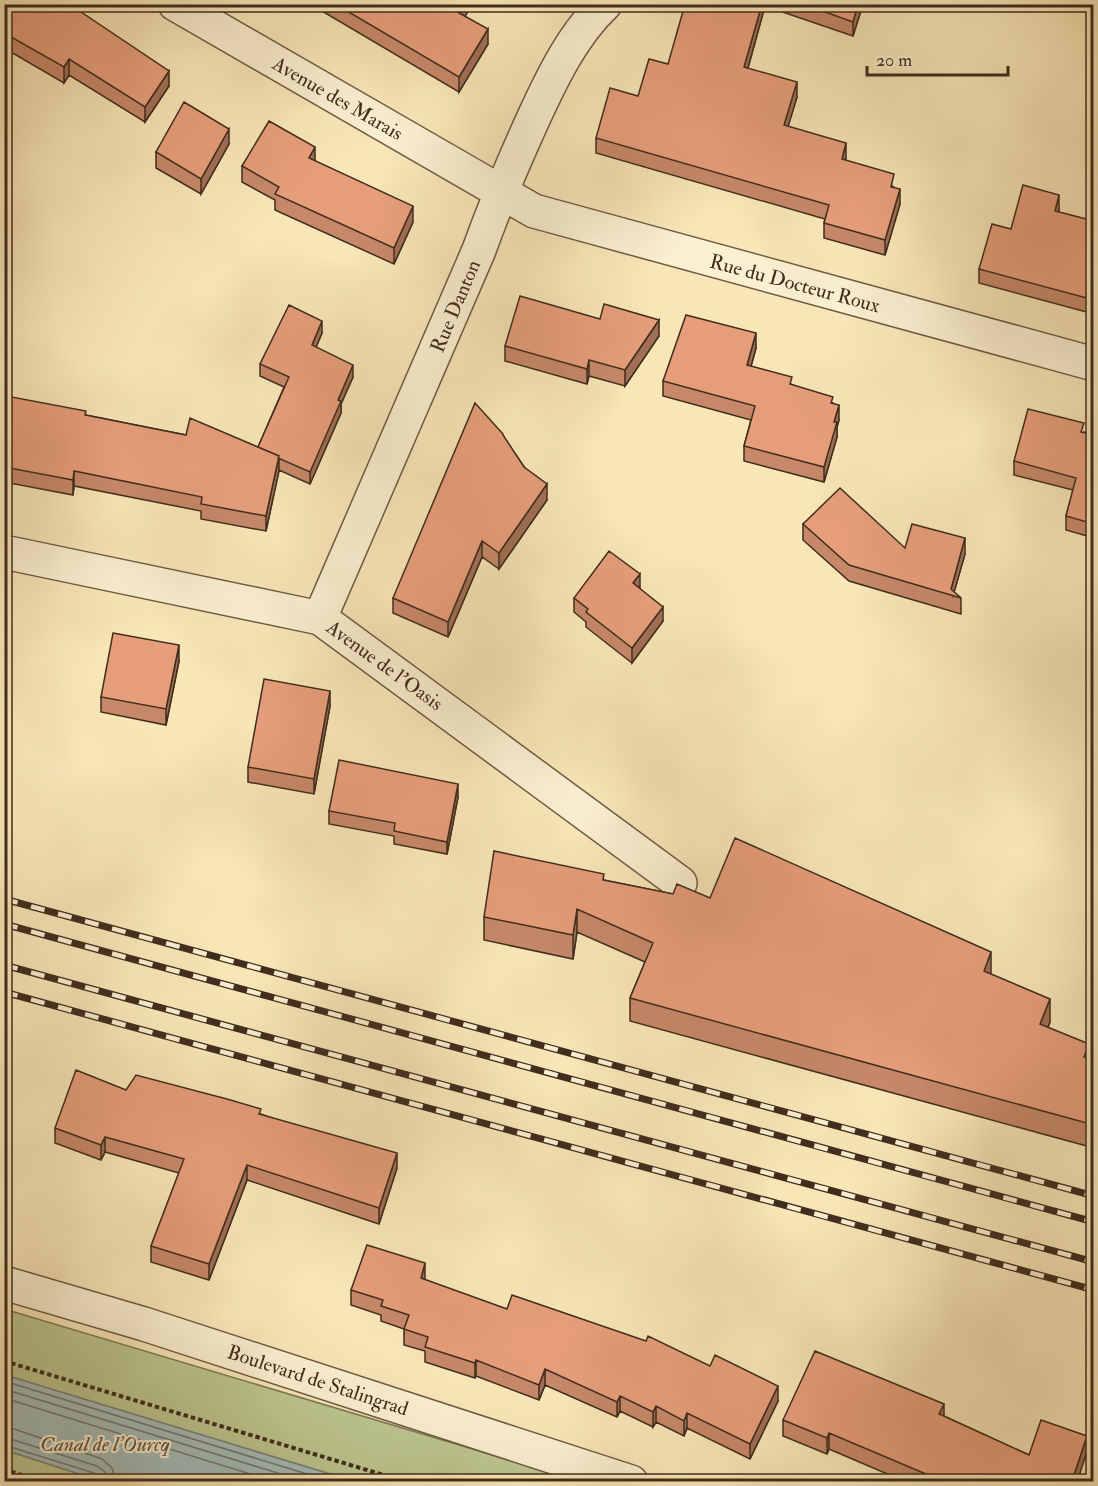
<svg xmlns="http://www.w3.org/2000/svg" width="1098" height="1486" font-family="'IM FELL Double Pica',serif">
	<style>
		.green { fill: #bcc68f; stroke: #7e7a56; stroke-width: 1.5 }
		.water { fill: #a3bdba; stroke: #7b837c; stroke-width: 1.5 }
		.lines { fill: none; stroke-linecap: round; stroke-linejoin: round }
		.shore { stroke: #72756c; stroke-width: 1.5 }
		.street-casing { stroke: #6e5b44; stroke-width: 36 }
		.path { stroke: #402d1e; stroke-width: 4; stroke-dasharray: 4.5 3; stroke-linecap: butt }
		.street { stroke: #faefd0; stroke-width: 33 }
		.rail-casing { stroke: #402d1e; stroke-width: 7 }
		.rail { stroke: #faefd0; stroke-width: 4.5; stroke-dasharray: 14; stroke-linecap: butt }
		.wall { fill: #c68869; stroke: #402d1e; stroke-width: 1.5 }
		.shaded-wall { fill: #a16f55; stroke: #402d1e; stroke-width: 1.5 }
		.building { fill: #e69e7a; stroke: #402d1e; stroke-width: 1.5 }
		.labels { text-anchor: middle; stroke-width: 4.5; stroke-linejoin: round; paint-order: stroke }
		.street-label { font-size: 20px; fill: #402d1e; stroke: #faefd0 }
		.water-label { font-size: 21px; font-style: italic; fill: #595145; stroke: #faefd0 }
	</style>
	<rect width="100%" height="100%" fill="#f8e6b7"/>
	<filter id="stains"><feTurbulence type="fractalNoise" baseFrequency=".00333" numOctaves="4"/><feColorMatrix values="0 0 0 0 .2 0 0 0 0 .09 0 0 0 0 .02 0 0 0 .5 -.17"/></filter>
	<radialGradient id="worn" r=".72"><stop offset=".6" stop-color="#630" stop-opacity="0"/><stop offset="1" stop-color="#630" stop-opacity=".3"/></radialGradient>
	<path class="green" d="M 4,1309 L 580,1481 L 353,1481 L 5,1375 Z
		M 5,1450 L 101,1481 L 5,1481 Z"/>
	<path class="water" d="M 5,1375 L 353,1481 L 101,1481 L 5,1450 Z"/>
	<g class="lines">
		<path class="shore" d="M 4,1381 L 333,1482
			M 4,1389 L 307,1482
			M 4,1398 L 276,1482
			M 4,1428 L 14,1429 L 102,1459 L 112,1468 L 116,1482
			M 4,1437 L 97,1466 L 105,1472 L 106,1482
			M 4,1445 L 94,1473 L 98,1476 L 99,1482"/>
		<defs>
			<path id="street" d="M 175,4 L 534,211 L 1094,364
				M 4,552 L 320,618 L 680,883
				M 320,618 L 479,250 C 495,205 514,161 534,117 C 552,78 573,34 605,4
				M 4,1283 L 144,1324 L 631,1482"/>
		</defs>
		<use href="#street" class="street-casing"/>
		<path class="path" d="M 4,1361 L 407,1482
			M 4,1469 L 41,1482"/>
		<use href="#street" class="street"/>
		<defs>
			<path id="rail" d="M 4,899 L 1094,1196
				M 4,924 L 1094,1222
				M 4,965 L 1094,1262
				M 4,992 L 1094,1290"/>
		</defs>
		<use href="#rail" class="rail-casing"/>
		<use href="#rail" class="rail"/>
	</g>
	<path class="wall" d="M 4,4 L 169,86 L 145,122 L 69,75 L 64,83 L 4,48 Z
		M 310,4 L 472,4 L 465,16 L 488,44 L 459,92 Z
		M 722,4 L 863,4 L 853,36 L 765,6 L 748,68 L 797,97 L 788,126 L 846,158 L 845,161 L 894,187 L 900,204 L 885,255 L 824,238 L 824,223 L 825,219 L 596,153 L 596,138 L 638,96 L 720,10 Z
		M 229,144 L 201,194 L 156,168 L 156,152 Z
		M 315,161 L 413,222 L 394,264 L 275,210 L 275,200 L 242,182 L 242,166 Z
		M 1059,210 L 1058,212 L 1094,221 L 1094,314 L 979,283 L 979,269 L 1011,229 Z
		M 600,319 L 659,336 L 625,386 L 589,376 L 587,384 L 505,361 L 505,346 Z
		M 322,333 L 316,347 L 353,377 L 341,404 L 341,413 L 310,484 L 279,470 L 266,531 L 201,519 L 201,511 L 74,486 L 73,495 L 4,482 L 4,380 L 9,397 L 86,415 L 186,435 L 258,447 L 284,387 L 260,376 L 260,364 Z
		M 756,348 L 751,366 L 833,403 L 839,420 L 837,427 L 837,437 L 824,482 L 744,461 L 744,446 L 751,420 L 663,396 L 663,381 Z
		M 1084,432 L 1094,435 L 1094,538 L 1066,530 L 1066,516 L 1073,490 L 1014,475 L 1014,461 Z
		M 503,436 L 547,500 L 499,569 L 482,557 L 448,637 L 393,613 L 393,598 Z
		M 803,524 L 905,548 L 965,554 L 954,592 L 961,598 L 961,614 L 849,581 L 803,540 Z
		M 639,588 L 663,621 L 632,663 L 586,627 L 586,622 L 574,612 L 574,598 Z
		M 179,661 L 166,725 L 101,712 L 101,697 Z
		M 330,706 L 314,794 L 248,782 L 248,767 Z
		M 458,797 L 447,854 L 394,844 L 394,836 L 329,824 L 329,811 Z
		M 604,880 L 673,894 L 710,898 L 991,974 L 1050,1022 L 1048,1027 L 1089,1058 L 1094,1059 L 1094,1148 L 630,1021 L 630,998 L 645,962 L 577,932 L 573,959 L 484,940 L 484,917 Z
		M 126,1090 L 261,1114 L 397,1168 L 379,1224 L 247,1180 L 209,1280 L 151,1262 L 151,1246 L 179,1173 L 105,1152 L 101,1160 L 55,1143 L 55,1128 Z
		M 351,1290 L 507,1309 L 778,1401 L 750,1459 L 687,1428 L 684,1436 L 656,1422 L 653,1427 L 620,1411 L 617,1417 L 545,1385 L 539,1400 L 476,1376 L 475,1378 L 425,1362 L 425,1351 L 404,1345 L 404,1329 L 381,1321 L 381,1315 L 351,1305 Z
		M 944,1416 L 1029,1455 L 1087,1451 L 1079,1475 L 1094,1482 L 906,1482 L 829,1449 L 827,1454 L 783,1436 L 783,1420 Z"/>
	<path class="shaded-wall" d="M 464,4 L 472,4 L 459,27 L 459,13 Z
		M 762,4 L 765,4 L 765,6 L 744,82 L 744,67 Z
		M 858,4 L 863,4 L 853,36 L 853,22 Z
		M 488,29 L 488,44 L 459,92 L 459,77 Z
		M 69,59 L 69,75 L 64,83 L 64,67 Z
		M 169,71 L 169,86 L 145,122 L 145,107 Z
		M 797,82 L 797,97 L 784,140 L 784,125 Z
		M 229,129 L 229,144 L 201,194 L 201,179 Z
		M 846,143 L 846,158 L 842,174 L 842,159 Z
		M 315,147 L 315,162 L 309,158 Z
		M 900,189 L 900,204 L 885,255 L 885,240 Z
		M 1059,195 L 1059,210 L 1055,225 L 1055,211 Z
		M 413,206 L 413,222 L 394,264 L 394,248 Z
		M 659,320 L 659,336 L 625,386 L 625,370 Z
		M 322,321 L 322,333 L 312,357 L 312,345 Z
		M 756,333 L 756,348 L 747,381 L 747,365 Z
		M 589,360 L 589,376 L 587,384 L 587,369 Z
		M 353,365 L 353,377 L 341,404 L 341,413 L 310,484 L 310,472 L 338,400 Z
		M 10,381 L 10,396 L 6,411 L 6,396 Z
		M 839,405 L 839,420 L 837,427 L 837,437 L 824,482 L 824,467 L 834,422 Z
		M 279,456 L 279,471 L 266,531 L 266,516 Z
		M 74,471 L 74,486 L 73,495 L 73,480 Z
		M 547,484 L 547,500 L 499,569 L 499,553 Z
		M 965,538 L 965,554 L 953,596 L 951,589 Z
		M 482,541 L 482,557 L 448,637 L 448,622 Z
		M 640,574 L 640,588 L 633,583 Z
		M 663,607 L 663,621 L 632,663 L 632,648 Z
		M 179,645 L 179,661 L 166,725 L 166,709 Z
		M 330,691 L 330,706 L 314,794 L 314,779 Z
		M 458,784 L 458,797 L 447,854 L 447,842 Z
		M 577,909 L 577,932 L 573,959 L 573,935 Z
		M 991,952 L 991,976 L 984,971 Z
		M 1050,999 L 1050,1022 L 1040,1047 L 1040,1024 Z
		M 1089,1044 L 1089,1068 L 1084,1057 Z
		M 10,1110 L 10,1125 L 4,1139 L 4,1124 Z
		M 105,1137 L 105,1152 L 101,1160 L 101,1145 Z
		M 397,1153 L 397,1168 L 379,1224 L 379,1208 Z
		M 247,1165 L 247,1180 L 209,1280 L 209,1264 Z
		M 425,1263 L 425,1278 L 421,1293 L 421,1278 Z
		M 476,1360 L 476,1376 L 475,1378 L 475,1363 Z
		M 545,1369 L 545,1385 L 539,1400 L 539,1385 Z
		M 778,1386 L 778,1401 L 750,1459 L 750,1444 Z
		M 620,1396 L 620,1411 L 617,1417 L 617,1402 Z
		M 944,1404 L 944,1420 L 939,1414 Z
		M 656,1406 L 656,1422 L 653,1427 L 653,1412 Z
		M 687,1413 L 687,1428 L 684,1436 L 684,1421 Z
		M 829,1433 L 829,1449 L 827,1454 L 827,1438 Z
		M 1087,1436 L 1087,1451 L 1077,1482 L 1074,1475 Z"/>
	<path class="building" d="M 4,4 L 69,4 L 169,71 L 145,107 L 69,59 L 64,67 L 4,33 Z
		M 335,4 L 464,4 L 459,13 L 488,29 L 459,77 Z
		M 685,4 L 703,4 L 720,10 L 722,4 L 762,4 L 744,67 L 797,82 L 784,125 L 846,143 L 842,159 L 894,174 L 891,187 L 900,189 L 885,240 L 824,223 L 829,205 L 596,138 L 610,88 L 638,96 L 649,59 L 668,64 Z
		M 803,4 L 858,4 L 853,22 Z
		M 184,102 L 229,129 L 201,179 L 156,152 Z
		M 269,121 L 315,147 L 309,158 L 413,206 L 394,248 L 275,194 L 279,187 L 242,166 Z
		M 1023,185 L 1059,195 L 1055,211 L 1094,221 L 1094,300 L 979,269 L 992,224 L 1011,229 Z
		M 520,296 L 600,319 L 604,304 L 659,320 L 625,370 L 589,360 L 587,369 L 505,346 Z
		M 289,305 L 322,321 L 312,345 L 353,365 L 338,400 L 341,401 L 310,472 L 278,458 L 279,456 L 258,447 L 289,377 L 260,364 Z
		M 686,315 L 756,333 L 747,365 L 792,377 L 790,384 L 833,397 L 831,403 L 839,405 L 834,422 L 837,422 L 824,467 L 744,446 L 755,406 L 663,381 Z
		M 4,380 L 10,381 L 6,396 L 86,411 L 85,415 L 186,435 L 190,418 L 279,456 L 266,516 L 201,504 L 202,497 L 74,471 L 73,480 L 4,467 Z
		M 475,403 L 503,434 L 503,435 L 524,467 L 547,484 L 499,553 L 482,541 L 448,622 L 393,598 Z
		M 1028,409 L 1084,423 L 1081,432 L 1094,435 L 1094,524 L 1066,516 L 1076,478 L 1014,461 Z
		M 840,488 L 905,548 L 912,524 L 965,538 L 951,589 L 961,598 L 849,565 L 803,524 Z
		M 609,551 L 640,574 L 633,583 L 663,607 L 632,648 L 586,612 L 588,609 L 574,598 Z
		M 113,633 L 179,645 L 166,709 L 101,697 Z
		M 264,679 L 330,691 L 314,779 L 248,767 Z
		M 339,760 L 458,784 L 447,842 L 394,831 L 395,823 L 329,811 Z
		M 735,838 L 991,952 L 984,971 L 1050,999 L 1040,1024 L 1089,1044 L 1084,1057 L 1094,1059 L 1094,1125 L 630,998 L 653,943 L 577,909 L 573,935 L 484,917 L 494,851 L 604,874 L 603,880 L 673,894 L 677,884 L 710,898 Z
		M 76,1070 L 126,1090 L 136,1075 L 227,1099 L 261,1109 L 259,1114 L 397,1153 L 379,1208 L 247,1165 L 209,1264 L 151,1246 L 184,1159 L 105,1137 L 101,1145 L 55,1128 Z
		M 4,1108 L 10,1110 L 4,1124 Z
		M 367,1245 L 425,1263 L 421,1278 L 507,1309 L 512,1295 L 646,1341 L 648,1336 L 710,1366 L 715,1355 L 778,1386 L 750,1444 L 687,1413 L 684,1421 L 656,1406 L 653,1412 L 620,1396 L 617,1402 L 545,1369 L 539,1385 L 476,1360 L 475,1363 L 425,1347 L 428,1337 L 404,1329 L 409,1315 L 381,1306 L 383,1300 L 351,1290 Z
		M 815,1351 L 944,1404 L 939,1414 L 1029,1455 L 1041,1420 L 1087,1436 L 1074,1475 L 1075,1474 L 1094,1480 L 1094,1482 L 1005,1482 L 993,1477 L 991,1482 L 931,1482 L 933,1477 L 829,1433 L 827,1438 L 783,1420 Z"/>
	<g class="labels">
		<g class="street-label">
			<text transform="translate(338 98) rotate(30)" y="7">Avenue des Marais</text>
			<text transform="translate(795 283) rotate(15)" y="7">Rue du Docteur Roux</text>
			<text transform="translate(455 306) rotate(-67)" y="7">Rue Danton</text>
			<text transform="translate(385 665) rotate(36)" y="7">Avenue de l'Oasis</text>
			<text transform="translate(318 1380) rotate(18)" y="7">Boulevard de Stalingrad</text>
		</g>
		<g class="water-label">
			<text x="105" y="1451">Canal de l'Ourcq</text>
		</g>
	</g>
	<rect width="1098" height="1486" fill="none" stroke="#f8e6b7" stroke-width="24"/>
	<rect x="6" y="6" width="1086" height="1474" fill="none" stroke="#402d1e" stroke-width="3"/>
	<rect x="12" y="12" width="1074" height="1462" fill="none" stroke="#402d1e" stroke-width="1.5"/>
	<path d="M867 66v9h141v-9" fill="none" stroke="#402d1e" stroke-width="3"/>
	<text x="876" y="66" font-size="18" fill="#402d1e" stroke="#faefd0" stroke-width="4.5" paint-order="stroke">20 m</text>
	<rect width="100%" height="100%" filter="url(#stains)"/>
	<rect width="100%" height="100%" fill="url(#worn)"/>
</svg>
